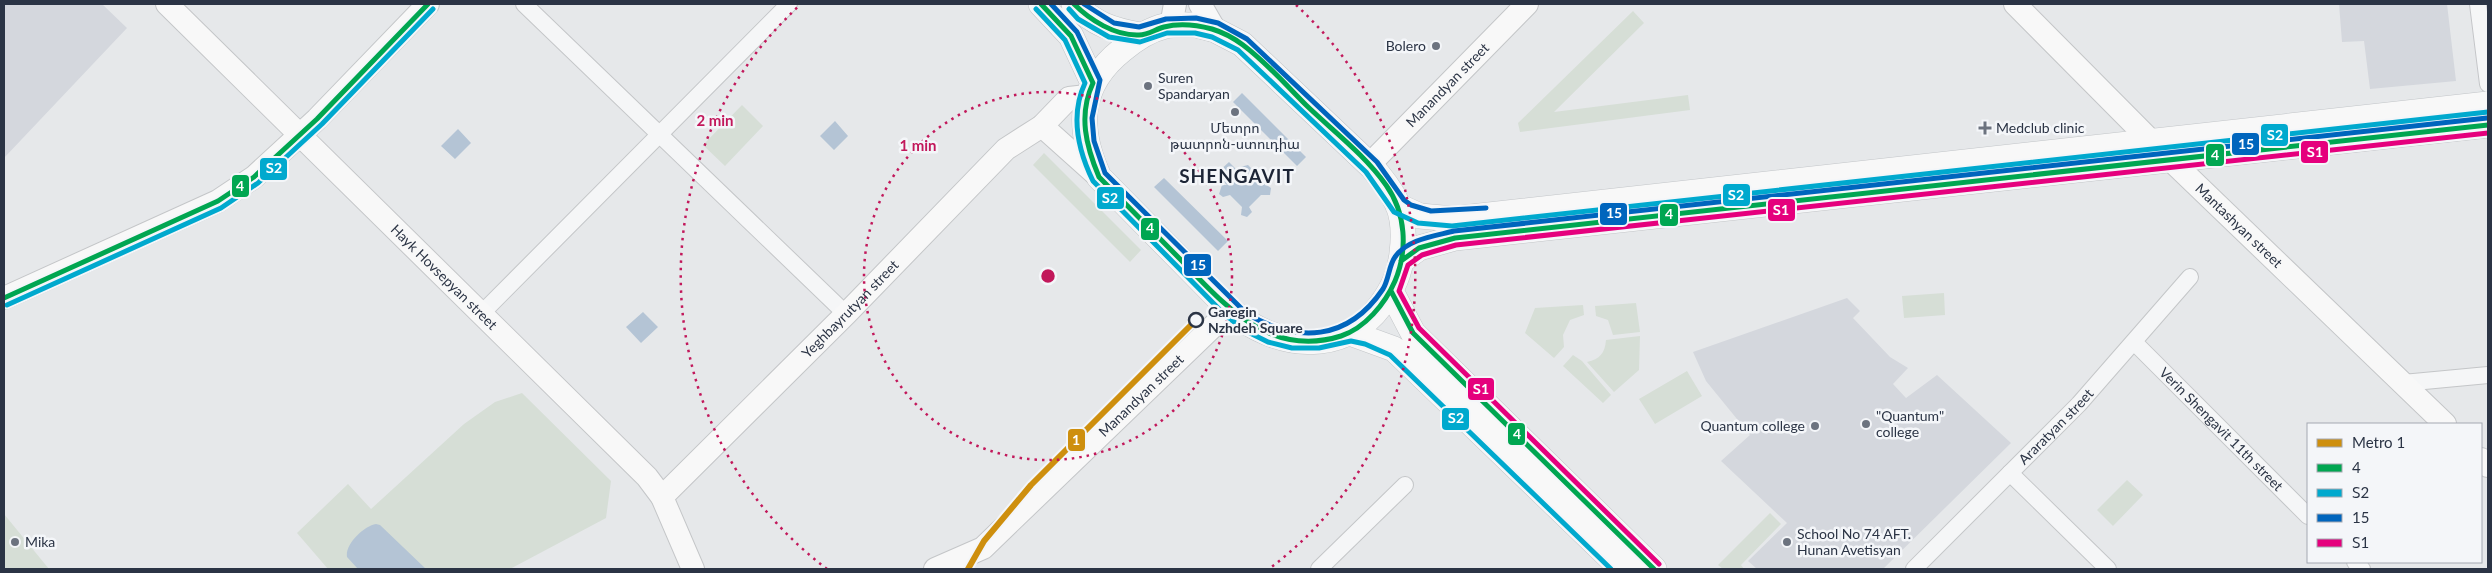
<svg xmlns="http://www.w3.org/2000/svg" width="2492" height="573" font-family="Lato,'Noto Sans Armenian',sans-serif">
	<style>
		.built { fill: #d4d7dd }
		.green { fill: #d6ded6 }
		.water { fill: #b4c4d5 }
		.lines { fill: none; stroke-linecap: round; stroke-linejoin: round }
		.street-casing { stroke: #c4c6c8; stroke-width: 18 }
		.secondary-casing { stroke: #c4c6c8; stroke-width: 24 }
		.primary-casing { stroke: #c2c5c8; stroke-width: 26 }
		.street { stroke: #f5f6f7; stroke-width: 16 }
		.secondary { stroke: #f8f8f8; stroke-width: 22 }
		.primary { stroke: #f8f8f8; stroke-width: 25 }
		.bus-1-casing { stroke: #f4f6f9; stroke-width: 9 }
		.bus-2-casing { stroke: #f4f6f9; stroke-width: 9 }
		.bus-3-casing { stroke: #f4f6f9; stroke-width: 9 }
		.bus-4-casing { stroke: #f4f6f9; stroke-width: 9 }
		.bus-1 { stroke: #00a651; stroke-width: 5 }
		.bus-2 { stroke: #00a9ce; stroke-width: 5 }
		.bus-3 { stroke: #0065bd; stroke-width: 5 }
		.bus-4 { stroke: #e5007d; stroke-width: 5 }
		.metro-1-casing { stroke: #f4f6f9; stroke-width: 10 }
		.metro-1 { stroke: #ce8f0e; stroke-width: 6 }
		.ring { fill: none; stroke: #c2185b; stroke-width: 2.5; stroke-dasharray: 2.5 5 }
		.poi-dot { fill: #6c737f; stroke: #f4f6f9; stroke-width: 2 }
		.stop-dot { fill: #f4f6f9; stroke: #2b3445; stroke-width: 2.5 }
		.labels { text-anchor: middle; stroke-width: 5; stroke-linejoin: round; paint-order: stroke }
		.poi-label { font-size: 14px; fill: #2b3445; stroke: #f4f6f9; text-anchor: start }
		.street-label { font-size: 14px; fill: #2b3445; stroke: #f4f6f9 }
		.stop-label { font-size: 14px; font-weight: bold; fill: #2b3445; stroke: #f4f6f9; text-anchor: start }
		.district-label { font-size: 19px; font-weight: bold; letter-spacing: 1px; fill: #1d2536; stroke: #f4f6f9 }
		.centre { fill: #c2185b; stroke: #f4f6f9; stroke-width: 2.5 }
		.ring-label { font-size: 15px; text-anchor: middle; font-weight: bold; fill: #c2185b; stroke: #f4f6f9; stroke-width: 5; stroke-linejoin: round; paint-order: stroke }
		.line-badge { stroke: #f4f6f9; stroke-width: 2 }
		.badge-label { font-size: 14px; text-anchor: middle; font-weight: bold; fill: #fff }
	</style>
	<rect width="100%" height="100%" fill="#e6e8ea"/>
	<path class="built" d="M 4,4 L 102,4 L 127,28 L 4,158 Z
		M 2339,4 L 2447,4 L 2456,81 L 2370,89 L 2364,41 L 2342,42 Z
		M 1847,298 L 1860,311 L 1853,318 L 1890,357 L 1908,368 L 1893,384 L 1906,398 L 1937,375 L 2011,443 L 1883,569 L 1757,569 L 1748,561 L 1787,523 L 1721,461 L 1750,435 L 1706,381 L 1693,352 Z"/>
	<path class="green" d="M 1633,11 L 1644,23 L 1554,112 L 1688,95 L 1690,110 L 1520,132 L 1518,123 Z
		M 742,105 L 763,126 L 725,166 L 703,145 Z
		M 1044,153 L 1141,250 L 1130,262 L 1033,165 Z
		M 1944,293 L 1945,315 L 1904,318 L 1902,296 Z
		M 1636,303 L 1640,332 L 1613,335 L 1608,320 L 1596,316 L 1595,306 Z
		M 1583,305 L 1584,315 L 1570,320 L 1563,335 L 1564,347 L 1554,358 L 1525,333 L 1535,308 Z
		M 1640,336 L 1639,370 L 1614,392 L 1587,362 C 1600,359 1605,353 1606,340 Z
		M 1573,355 L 1582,361 L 1611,395 L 1603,403 L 1563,366 Z
		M 1687,371 L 1702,396 L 1655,424 L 1639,399 Z
		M 522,393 L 611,481 L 606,518 L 510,569 L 328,569 L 297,533 L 348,484 L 371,509 L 464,424 L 495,402 Z
		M 2127,480 L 2143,495 L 2113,526 L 2097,510 Z
		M 1770,513 L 1781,524 L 1741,565 L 1744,569 L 1723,569 L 1718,565 Z
		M 4,514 L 49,569 L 4,569 Z"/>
	<path class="water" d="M 1242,93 L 1306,157 L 1297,166 L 1233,102 Z
		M 835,121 L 848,136 L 834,150 L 820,136 Z
		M 458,129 L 471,143 L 455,159 L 441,146 Z
		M 1229,162 L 1240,173 L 1240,167 L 1248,165 L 1251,168 L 1248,174 L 1261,186 L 1265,184 L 1271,188 L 1270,195 L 1261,195 L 1249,207 L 1252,212 L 1247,217 L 1241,215 L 1242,207 L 1230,195 L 1223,197 L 1219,194 L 1222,185 L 1227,185 L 1216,174 Z
		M 1164,178 L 1228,241 L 1218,251 L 1154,187 Z
		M 643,312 L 658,327 L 641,343 L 626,327 Z
		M 376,524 L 380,525 L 426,569 L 358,569 L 347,557 C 345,544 364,526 376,524 Z"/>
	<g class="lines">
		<defs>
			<g id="street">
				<path d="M 524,4 L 846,314"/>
				<path d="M 2478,4 L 2488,84"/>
				<path d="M 481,314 L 789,4"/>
				<path id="s1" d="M 2135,343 L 2308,516"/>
				<path d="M 2403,383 L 2488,375"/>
				<path d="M 2010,473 L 2108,569"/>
				<path d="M 2355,562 L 2362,569"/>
				<path d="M 1319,569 L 1405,485"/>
				<path id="s2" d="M 1914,569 L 2079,404 L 2190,277"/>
			</g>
			<g id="secondary">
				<path id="s3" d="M 167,4 L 647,477 L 662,497 L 693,569"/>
				<path d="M 1200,4 L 1215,30"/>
				<path id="s4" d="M 2015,4 L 2152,142 L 2445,424"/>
				<path d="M 1171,26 L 1175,4"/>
				<path d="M 1042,126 L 1099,177"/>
				<path id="s5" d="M 1369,165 L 1527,4"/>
				<path d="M 4,298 L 218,201 L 254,177 L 317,119 L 428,4"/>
				<path d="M 2481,459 L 2488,466"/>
				<path id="s6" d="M 662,497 L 846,314 L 1006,149 L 1042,126 L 1069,98 L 1087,96"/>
				<path id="s7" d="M 935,569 L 983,548 L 1230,310"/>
			</g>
			<path id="primary" d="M 1041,4 L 1071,36 L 1093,83
				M 1074,4 C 1094,24 1112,30 1140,35
				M 1196,25 L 1215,30 L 1242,44 L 1372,167 C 1382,179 1391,190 1398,205 C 1404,220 1404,237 1402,253 C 1400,274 1393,288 1381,305 C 1342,358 1275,348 1230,310 L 1099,177 C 1077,129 1077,86 1122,50 C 1135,39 1148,30 1165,26 C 1174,24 1186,25 1196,25 Z
				M 1398,206 L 1420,216 L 1453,219 L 2488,104
				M 1401,261 L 1419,248 L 1455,238 L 2488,125
				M 1391,291 L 1413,333 L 1654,569
				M 1350,333 L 1394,349 L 1622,569"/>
		</defs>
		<use href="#street" class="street-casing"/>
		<use href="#secondary" class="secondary-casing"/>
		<use href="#primary" class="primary-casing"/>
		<use href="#street" class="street"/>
		<use href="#secondary" class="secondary"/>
		<use href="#primary" class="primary"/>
		<defs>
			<path id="bus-1" d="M 1041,4 L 1071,36 L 1093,83 C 1078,115 1086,146 1099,177 C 1126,204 1152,231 1179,258 C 1224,304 1269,359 1341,336 C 1365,328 1385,304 1395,281 C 1408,250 1406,213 1386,185 C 1365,155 1333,131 1306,105 C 1286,85 1266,62 1243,45 C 1235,39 1222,32 1212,29 C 1197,25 1179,23 1164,27 C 1156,29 1148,35 1139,35 C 1115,36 1090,20 1074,4
				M 1401,261 L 1419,248 L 1455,238 L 2488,125
				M 1391,291 L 1413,333 L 1654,569
				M 4,298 L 218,201 L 254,177 L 317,119 L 428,4"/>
			<path id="bus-2" d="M 1036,9 L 1065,40 L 1085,83 C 1070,115 1078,150 1093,181 L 1225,315 L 1246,331 L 1268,342 L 1292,348 L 1319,348 L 1351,341 L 1365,344 L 1390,355 L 1611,569
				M 1069,9 L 1078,19 L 1109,37 L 1140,42 L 1167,33 L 1195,33 L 1212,37 L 1238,50 L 1366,172 L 1394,212 L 1418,223 L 1452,226 L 2488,112
				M 7,305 L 221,208 L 258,183 L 322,124 L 433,9"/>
			<path id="bus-3" d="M 1051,4 L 1077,32 L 1100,80 L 1092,118 L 1094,141 L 1105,173 L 1246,313 C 1297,344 1348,341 1383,289 C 1389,279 1389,265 1395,257 C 1407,239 1435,236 1454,231 L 2487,118
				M 1084,4 L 1114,23 L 1139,27 L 1166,19 L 1196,18 L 1218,23 L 1247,39 L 1377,162 L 1404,200 L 1411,205 L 1431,211 L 1486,208"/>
			<path id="bus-4" d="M 1659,564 L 1419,328 L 1399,291 L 1408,265 L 1422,255 L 1456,245 L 2488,133"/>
		</defs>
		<use href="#bus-1" class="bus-1-casing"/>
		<use href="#bus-2" class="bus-2-casing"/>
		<use href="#bus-3" class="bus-3-casing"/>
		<use href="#bus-4" class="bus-4-casing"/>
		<use href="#bus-1" class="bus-1"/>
		<use href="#bus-2" class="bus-2"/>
		<use href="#bus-3" class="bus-3"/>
		<use href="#bus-4" class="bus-4"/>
		<defs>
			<path id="metro-1" d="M 968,569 L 984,541 L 1031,485 L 1196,320"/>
		</defs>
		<use href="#metro-1" class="metro-1-casing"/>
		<use href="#metro-1" class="metro-1"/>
	</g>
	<g class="ring">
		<circle cx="1048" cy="276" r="184"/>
		<path d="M827 569A367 367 0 0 1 800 5M1296 5A367 367 0 0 1 1269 569"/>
	</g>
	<g class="poi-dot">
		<circle cx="1436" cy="46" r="5"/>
		<circle cx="1148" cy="86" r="5"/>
		<circle cx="1235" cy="112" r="5"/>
		<path d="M1982.5 120.5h5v5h5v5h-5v5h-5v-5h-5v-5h5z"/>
		<circle cx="1866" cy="424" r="5"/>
		<circle cx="1815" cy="426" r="5"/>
		<circle cx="15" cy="542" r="5"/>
		<circle cx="1787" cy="542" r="5"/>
	</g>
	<circle class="stop-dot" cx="1196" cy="320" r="7"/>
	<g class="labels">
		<g class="poi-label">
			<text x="1426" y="51" text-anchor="end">Bolero</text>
			<text x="1158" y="83">Suren<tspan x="1158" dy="16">Spandaryan</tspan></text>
			<text x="1235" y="133" text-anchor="middle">Մետրո<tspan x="1235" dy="16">թատրոն-ստուդիա</tspan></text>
			<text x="1996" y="133">Medclub clinic</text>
			<text x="1876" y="421">"Quantum"<tspan x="1876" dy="16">college</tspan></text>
			<text x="1805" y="431" text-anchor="end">Quantum college</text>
			<text x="1797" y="539">School No 74 AFT.<tspan x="1797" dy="16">Hunan Avetisyan</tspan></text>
			<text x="25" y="547">Mika</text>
		</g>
		<g class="street-label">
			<text dy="5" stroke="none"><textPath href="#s5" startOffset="112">Manandyan street</textPath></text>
			<text dy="5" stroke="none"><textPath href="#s4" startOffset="315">Mantashyan street</textPath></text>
			<text dy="5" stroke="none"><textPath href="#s3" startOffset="389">Hayk Hovsepyan street</textPath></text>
			<text dy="5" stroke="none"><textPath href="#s6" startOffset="266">Yeghbayrutyan street</textPath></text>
			<text dy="5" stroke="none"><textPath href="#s7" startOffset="272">Manandyan street</textPath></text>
			<text dy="5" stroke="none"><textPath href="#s2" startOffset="201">Araratyan street</textPath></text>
			<text dy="5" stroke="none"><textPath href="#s1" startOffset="122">Verin Shengavit 11th street</textPath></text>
		</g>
		<g class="stop-label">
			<text x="1208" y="317">Garegin<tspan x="1208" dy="16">Nzhdeh Square</tspan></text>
		</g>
		<g class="district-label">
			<text x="1237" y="183">SHENGAVIT</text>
		</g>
	</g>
	<circle cx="1048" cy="276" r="8" class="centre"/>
	<g class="ring-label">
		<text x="715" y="126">2 min</text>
		<text x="918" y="151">1 min</text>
	</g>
	<g class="line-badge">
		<rect x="2260" y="123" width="29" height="24" rx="5" fill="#00a9ce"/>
		<rect x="2231" y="132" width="29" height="24" rx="5" fill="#0065bd"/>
		<rect x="2300" y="140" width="29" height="24" rx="5" fill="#e5007d"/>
		<rect x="2205" y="143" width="20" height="24" rx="5" fill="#00a651"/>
		<rect x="259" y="157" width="29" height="24" rx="5" fill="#00a9ce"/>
		<rect x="231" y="174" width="19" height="24" rx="5" fill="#00a651"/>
		<rect x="1722" y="183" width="29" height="24" rx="5" fill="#00a9ce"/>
		<rect x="1096" y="186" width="29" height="24" rx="5" fill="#00a9ce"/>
		<rect x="1767" y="198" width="29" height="24" rx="5" fill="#e5007d"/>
		<rect x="1599" y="202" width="29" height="24" rx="5" fill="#0065bd"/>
		<rect x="1659" y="203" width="20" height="24" rx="5" fill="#00a651"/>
		<rect x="1140" y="217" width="20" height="24" rx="5" fill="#00a651"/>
		<rect x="1183" y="253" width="29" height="24" rx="5" fill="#0065bd"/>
		<rect x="1467" y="377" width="28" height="24" rx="5" fill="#e5007d"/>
		<rect x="1441" y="407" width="29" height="24" rx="5" fill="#00a9ce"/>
		<rect x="1507" y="422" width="19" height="24" rx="5" fill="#00a651"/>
		<rect x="1067" y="428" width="19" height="24" rx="5" fill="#ce8f0e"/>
	</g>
	<g class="badge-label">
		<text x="2275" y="140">Տ2</text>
		<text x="2246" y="149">15</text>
		<text x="2315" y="157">Տ1</text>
		<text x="2215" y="160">4</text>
		<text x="274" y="173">Տ2</text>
		<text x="240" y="191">4</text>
		<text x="1736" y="200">Տ2</text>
		<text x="1110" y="203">Տ2</text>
		<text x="1781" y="215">Տ1</text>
		<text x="1614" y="218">15</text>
		<text x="1669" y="219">4</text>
		<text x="1150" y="233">4</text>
		<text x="1198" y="270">15</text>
		<text x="1481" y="394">Տ1</text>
		<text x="1456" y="423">Տ2</text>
		<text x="1517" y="439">4</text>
		<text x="1076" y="445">1</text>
	</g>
	<rect width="2492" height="573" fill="none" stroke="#2b3445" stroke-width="10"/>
	<rect x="2307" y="423" width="175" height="140" fill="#f4f6f9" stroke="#a4a8b1"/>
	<rect x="2317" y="439" width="25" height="8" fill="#ce8f0e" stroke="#a4a8b1"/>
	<text x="2352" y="448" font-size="15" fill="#2b3445">Metro 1</text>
	<rect x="2317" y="464" width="25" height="8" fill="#00a651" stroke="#a4a8b1"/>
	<text x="2352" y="473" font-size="15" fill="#2b3445">4</text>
	<rect x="2317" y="489" width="25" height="8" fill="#00a9ce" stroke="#a4a8b1"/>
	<text x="2352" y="498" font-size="15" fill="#2b3445">Տ2</text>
	<rect x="2317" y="514" width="25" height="8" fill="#0065bd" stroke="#a4a8b1"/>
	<text x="2352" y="523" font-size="15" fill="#2b3445">15</text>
	<rect x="2317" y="539" width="25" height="8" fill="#e5007d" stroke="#a4a8b1"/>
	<text x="2352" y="548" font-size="15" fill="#2b3445">Տ1</text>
</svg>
